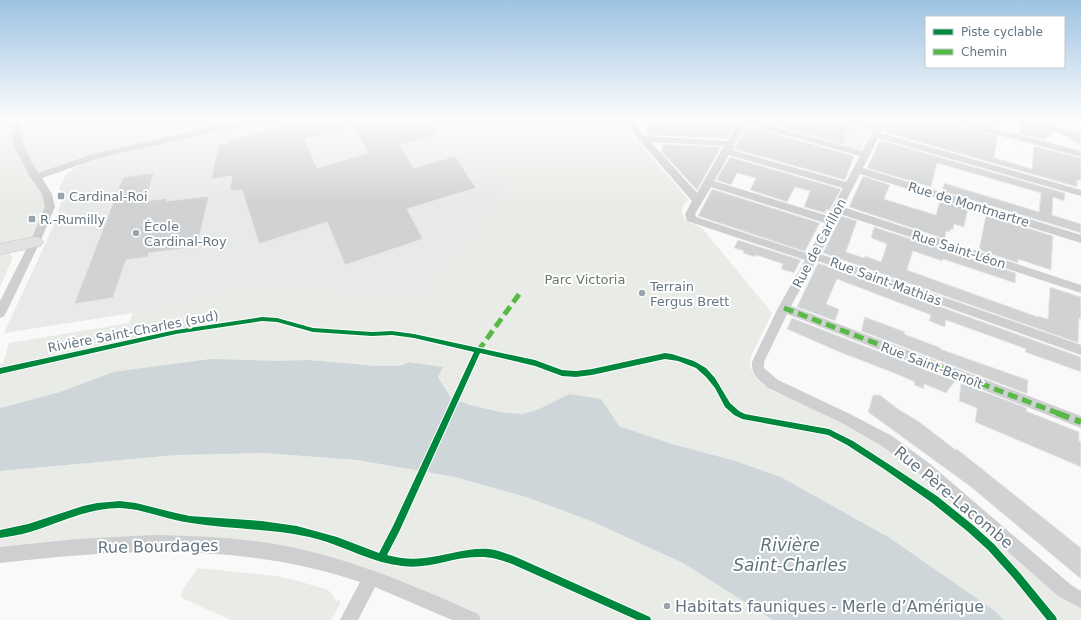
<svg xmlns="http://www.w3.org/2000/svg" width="1081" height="620" font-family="'DejaVu Sans',sans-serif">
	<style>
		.built { fill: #e8e9e9 }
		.green { fill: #e8ebe6 }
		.water { fill: #ced6d9 }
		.building { fill: #d0d2d3; stroke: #e8e8e8; fill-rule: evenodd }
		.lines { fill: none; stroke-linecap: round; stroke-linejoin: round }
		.highway-casing { stroke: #d5d6d6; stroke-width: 2 }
		.minor { fill: #cecfd0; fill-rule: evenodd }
		.highway { fill: #e1e2e2; fill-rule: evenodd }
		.quiet-far1 { stroke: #58b947; stroke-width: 5; stroke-dasharray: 10 5; stroke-linecap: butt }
		.quiet { stroke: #58b947; stroke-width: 6; stroke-dasharray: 13 6; stroke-linecap: butt }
		.cycleway-casing { stroke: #fff; stroke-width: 2 }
		.cycleway { fill: #00873e; fill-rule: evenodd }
		.poi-dot { fill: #99a4ac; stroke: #fff; stroke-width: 1.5 }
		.labels { text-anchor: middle; stroke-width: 4; stroke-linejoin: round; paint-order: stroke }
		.poi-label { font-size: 13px; fill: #657683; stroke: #fff; text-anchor: start }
		.street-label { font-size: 13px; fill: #657683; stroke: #fff }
		.park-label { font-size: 13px; fill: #687a64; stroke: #fff }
		.near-street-label { font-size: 16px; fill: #657683; stroke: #fff }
		.near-poi-label { font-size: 16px; fill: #657683; stroke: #fff; text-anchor: start }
		.near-water-label { font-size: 17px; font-style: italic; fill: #60757c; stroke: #fff }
	</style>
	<rect width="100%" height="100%" fill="#f9f9f9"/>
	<path class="built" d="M 260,118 L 451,118 L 507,189 L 494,208 L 436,279 L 426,294 L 263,290 L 226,291 L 133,313 L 4,333 L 53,227 L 62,200 L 59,187 L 68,172 L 96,156 Z
		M 750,118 L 828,118 L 871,129 L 860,150 L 749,121 Z"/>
	<path class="green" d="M 0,118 L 260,118 L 129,148 L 36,177 L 50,207 L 35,242 L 0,249 Z
		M 451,118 L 618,118 L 688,199 C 681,207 680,213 686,221 L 702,228 L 772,313 L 751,356 L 750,367 L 757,380 L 772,391 L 850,424 L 889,448 L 1081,604 L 1081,620 L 1004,620 L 995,611 L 890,538 L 781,477 L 732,460 L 672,444 L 619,426 L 611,416 L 569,394 L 539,409 L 523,414 L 501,412 L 470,405 L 451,398 L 438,377 L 443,367 L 409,362 L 400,366 L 378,366 L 309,360 L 113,372 L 60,392 L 0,408 L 0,364 L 3,363 L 9,343 L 129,323 L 133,313 L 226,291 L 263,290 L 425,294 C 451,257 483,226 507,189 Z
		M 0,253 L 8,253 L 13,257 L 0,287 Z
		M 263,453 L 357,460 L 455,477 L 526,497 L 591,521 L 683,563 L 773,620 L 472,620 L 397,587 L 220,544 L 0,555 L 0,471 L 177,455 Z
		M 198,568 L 276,576 L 298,581 L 328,590 L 333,595 L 335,601 L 340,600 L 340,604 L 331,620 L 231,620 L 182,598 L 181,596 L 183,589 Z"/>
	<path class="water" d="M 211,359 L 278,361 L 309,360 L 378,366 L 400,366 L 409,362 L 443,367 L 438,377 L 451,398 L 470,405 L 501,412 L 523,414 L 539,409 L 569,394 L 601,399 L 619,426 L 672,444 L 732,460 L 781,477 L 890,538 L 995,611 L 1004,620 L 773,620 L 683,563 L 591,521 L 526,497 L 455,477 L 357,460 L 263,453 L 177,455 L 0,471 L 0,408 L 60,392 L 113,372 Z"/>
	<path class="building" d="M 313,118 L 427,118 L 439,134 L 400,145 L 414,168 L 455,156 L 476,188 L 407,209 L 423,239 L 345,265 L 327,222 L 259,244 L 242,190 L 235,191 L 230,189 L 232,176 L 211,179 L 219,144 L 228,143 L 229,140 ZM 353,126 L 368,153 L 317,168 L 305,139 Z
		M 648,118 L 739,118 L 726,139 L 647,135 L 646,124 L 648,124 Z
		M 750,118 L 835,118 L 837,121 L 854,126 L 853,131 L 848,130 L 843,144 Z
		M 889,118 L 939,118 L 941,121 L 998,136 L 994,157 L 996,158 L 1032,169 L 1034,146 L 1081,158 L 1081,181 L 1077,180 L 1077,187 L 884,132 Z
		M 994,118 L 1006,118 L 999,128 L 989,126 Z
		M 1021,118 L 1030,118 L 1058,127 L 1057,128 L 1081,132 L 1081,146 L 1055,130 L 1045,140 L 1019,134 Z
		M 747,126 L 854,156 L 845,180 L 734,149 Z
		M 880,140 L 1065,193 L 1064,201 L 1053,197 L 1052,215 L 1081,224 L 1081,233 L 942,191 L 944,183 L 1039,212 L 1041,193 L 937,163 L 931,187 L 867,168 Z
		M 662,144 L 721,147 L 697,190 L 662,152 Z
		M 730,157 L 841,189 L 829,211 L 827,209 L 825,213 L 804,207 L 810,191 L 795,187 L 787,202 L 750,190 L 756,178 L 737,173 L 731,185 L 716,180 Z
		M 154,173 L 145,201 L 167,198 L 166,201 L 209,196 L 197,247 L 149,253 L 148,257 L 126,260 L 113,298 L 74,304 L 123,177 Z
		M 863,176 L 890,185 L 884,199 L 936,215 L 940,200 L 968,209 L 964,227 L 954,224 L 953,230 L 951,229 L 949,232 L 946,231 L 945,239 L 849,207 Z
		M 712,189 L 820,223 L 805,251 L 803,251 L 698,216 Z
		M 986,215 L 1053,236 L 1051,270 L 1018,259 L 1018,263 L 979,250 Z
		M 841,216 L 857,221 L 846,252 L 864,258 L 865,256 L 881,262 L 887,244 L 871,238 L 874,227 L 1016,273 L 1015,283 L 943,259 L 942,261 L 913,251 L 907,270 L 1038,317 L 1038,316 L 1048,319 L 1050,287 L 1081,297 L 1081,319 L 1079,318 L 1078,343 L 823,253 Z
		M 738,240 L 801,260 L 794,273 L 781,269 L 783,264 L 756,255 L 755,257 L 743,253 L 744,251 L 734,248 Z
		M 818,263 L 1078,356 L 1081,358 L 1081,372 L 1025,352 L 1026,349 L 946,320 L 945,327 L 929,321 L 931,315 L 837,279 L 826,304 L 839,309 L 835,321 L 797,307 Z
		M 865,317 L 905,332 L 904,334 L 941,348 L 940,349 L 1028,380 L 1027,394 L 861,331 Z
		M 792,318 L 955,381 L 946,393 L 924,384 L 924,389 L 914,385 L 915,382 L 894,373 L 837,351 L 787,329 Z
		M 961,383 L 1027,408 L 1026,411 L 1079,432 L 1079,441 L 1081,442 L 1081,467 L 975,422 L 977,408 L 959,401 Z
		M 873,395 L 880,395 L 898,409 L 918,421 L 956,450 L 957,449 L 1081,548 L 1081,579 L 971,487 L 868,412 Z"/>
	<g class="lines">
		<defs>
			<path id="highway" d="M 35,237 L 40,238 L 43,242 L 40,246 L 0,254 L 0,244 Z"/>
		</defs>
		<use href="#highway" class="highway-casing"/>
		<path class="minor" d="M 10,118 L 18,118 L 23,144 L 38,173 L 93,154 L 250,118 L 265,118 L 261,121 L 99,158 L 42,178 L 52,194 L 55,207 L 40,242 L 6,313 L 4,316 L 0,318 L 0,301 L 30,242 L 45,207 L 42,194 L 30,177 L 13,144 Z
			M 620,118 L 629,118 L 645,136 L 727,141 L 741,118 L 749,118 L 749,120 L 862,151 L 874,129 L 837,120 L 836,118 L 851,118 L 877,124 L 880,118 L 888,118 L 881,133 L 1081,190 L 1081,196 L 878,138 L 863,168 L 1081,235 L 1081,243 L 860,174 L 843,207 L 1081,285 L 1081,293 L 840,214 L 820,254 L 1081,345 L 1081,355 L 821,262 L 816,261 L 791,306 L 1081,416 L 1081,428 L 787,314 L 764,362 L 764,368 L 778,380 L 852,415 L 892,436 L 929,463 L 1070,584 L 1081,591 L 1081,608 L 1058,596 L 919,473 L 882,446 L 842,423 L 768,388 C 759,380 751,375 752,362 L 778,308 L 805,260 L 687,221 L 685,214 L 692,201 ZM 746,124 L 860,156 L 846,182 L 732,150 ZM 651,142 L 724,146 L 697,193 ZM 729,155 L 843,188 L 828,216 L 714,181 ZM 711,187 L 825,223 L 809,253 L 803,252 L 696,217 L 695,214 Z
			M 940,118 L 953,118 L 1081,151 L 1081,157 L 941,120 Z
			M 154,535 C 193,536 231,537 269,543 C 343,555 411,584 478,614 L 481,620 L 452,620 L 375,587 L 358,620 L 340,620 L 360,582 C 241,542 122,549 0,563 L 0,547 L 77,539 Z"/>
		<use href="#highway" class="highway"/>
		<path class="quiet-far1" d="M 784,308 L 1060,414
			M 478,351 L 520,293"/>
		<path class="quiet" d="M 1057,413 L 1081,422"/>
		<defs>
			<path id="cycleway" d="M 262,317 L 277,318 L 313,328 L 372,332 L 392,331 L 414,334 L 535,360 L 562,370 L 576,371 L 592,369 L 665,353 L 672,354 L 694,361 L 706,368 L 715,378 L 730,403 L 739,411 L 745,414 L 829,429 L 853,441 L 890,465 L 937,496 L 973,525 L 994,544 L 1020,573 L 1056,617 L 1057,620 L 1047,620 L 1014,579 L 988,550 L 967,531 L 931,502 L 884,469 L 847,445 L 828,435 L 742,419 L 734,415 L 725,407 L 715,388 L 706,377 L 696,368 L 678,361 L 665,359 L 592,375 L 576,377 L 562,376 L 535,366 L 480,353 L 399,532 L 387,555 C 399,558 411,560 424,558 C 446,556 467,547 489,549 C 498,550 508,554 516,557 L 650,617 L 651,620 L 637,620 L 512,564 C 501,560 492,557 480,557 C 454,556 429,570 402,566 C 373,563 346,547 317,539 C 275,528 233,530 191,523 C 167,520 144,509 120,508 C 88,508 59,523 30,532 C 20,535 10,536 0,538 L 0,530 L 28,524 L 83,506 L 97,503 L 120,501 L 136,503 L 176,513 L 190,516 L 262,521 L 297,526 L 337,537 L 379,553 L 393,526 L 474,352 L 414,338 L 392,335 L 372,336 L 313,332 L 277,322 L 262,321 L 176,334 L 0,374 L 0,368 L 176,330 Z"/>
		</defs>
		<use href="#cycleway" class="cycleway-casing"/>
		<use href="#cycleway" class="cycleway"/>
	</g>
	<linearGradient id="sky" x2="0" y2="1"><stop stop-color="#9dc2e2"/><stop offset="0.58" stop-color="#fcfcfc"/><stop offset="1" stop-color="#fcfcfc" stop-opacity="0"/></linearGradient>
	<rect width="1081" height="205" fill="url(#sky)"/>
	<g class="poi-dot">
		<rect x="57" y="192" width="8" height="8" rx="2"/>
		<rect x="28" y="215" width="8" height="8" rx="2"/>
		<circle cx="136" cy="233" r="4"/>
		<circle cx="642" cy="293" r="4"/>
		<circle cx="667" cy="606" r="4"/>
	</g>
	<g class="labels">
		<g class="poi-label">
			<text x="69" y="201">Cardinal-Roi</text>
			<text x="40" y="224">R.-Rumilly</text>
			<text x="144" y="231">École<tspan x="144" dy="15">Cardinal-Roy</tspan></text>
			<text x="650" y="291">Terrain<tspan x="650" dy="15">Fergus Brett</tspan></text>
		</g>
		<g class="street-label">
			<text transform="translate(969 204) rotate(17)" y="5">Rue de Montmartre</text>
			<text transform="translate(819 243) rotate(-62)" y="5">Rue de Carillon</text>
			<text transform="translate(959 249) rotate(18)" y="5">Rue Saint-Léon</text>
			<text transform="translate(886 281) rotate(20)" y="5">Rue Saint-Mathias</text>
			<text transform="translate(133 331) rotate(-11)" y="5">Rivière Saint-Charles (sud)</text>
			<text transform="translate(932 365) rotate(21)" y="5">Rue Saint-Benoît</text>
		</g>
		<g class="park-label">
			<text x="585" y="284">Parc Victoria</text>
		</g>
		<g class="near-street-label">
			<text transform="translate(954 497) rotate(40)" y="6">Rue Père-Lacombe</text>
			<text transform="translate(158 546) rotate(-1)" y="6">Rue Bourdages</text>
		</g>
		<g class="near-poi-label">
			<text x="675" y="612">Habitats fauniques - Merle d’Amérique</text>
		</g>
		<g class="near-water-label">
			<text x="790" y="551">Rivière<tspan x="790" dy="20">Saint-Charles</tspan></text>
		</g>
	</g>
	<rect x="925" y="16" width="140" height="52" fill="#ffffff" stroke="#c1c8cd"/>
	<rect x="933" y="29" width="20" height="6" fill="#00873e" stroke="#c1c8cd"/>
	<text x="961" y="36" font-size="12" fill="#657683">Piste cyclable</text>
	<rect x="933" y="49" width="20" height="6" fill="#58b947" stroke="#c1c8cd"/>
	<text x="961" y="56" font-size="12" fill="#657683">Chemin</text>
</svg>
